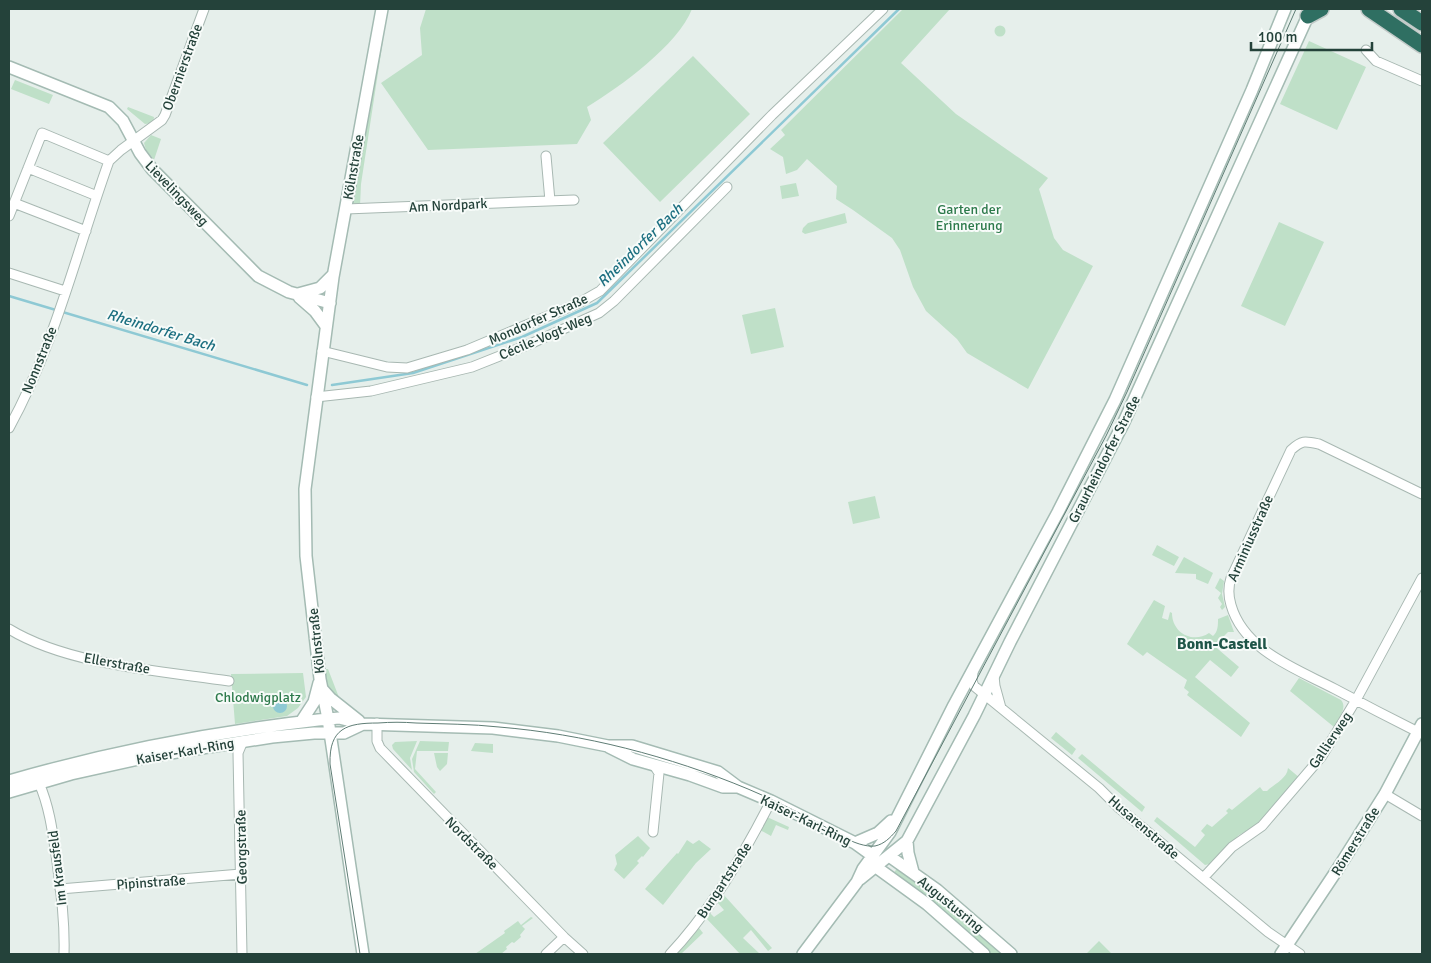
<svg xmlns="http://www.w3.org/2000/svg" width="1431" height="963" font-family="Signika,sans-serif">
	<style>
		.green { fill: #bfe0c8 }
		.water { fill: #8ec9d4 }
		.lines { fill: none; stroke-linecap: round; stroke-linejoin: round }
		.stream { stroke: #8ec9d4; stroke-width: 2.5 }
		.street-casing { stroke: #a8b8b2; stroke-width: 11 }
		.secondary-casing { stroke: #a4bbb3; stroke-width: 14 }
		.highway-casing { stroke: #c2cac8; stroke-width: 18 }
		.street { stroke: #fff; stroke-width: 9 }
		.secondary { stroke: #fff; stroke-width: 11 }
		.highway { stroke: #2f6f62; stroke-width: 15 }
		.tram { stroke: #5f7d75; stroke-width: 1 }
		.labels { text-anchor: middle; stroke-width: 4; stroke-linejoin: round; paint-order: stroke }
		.street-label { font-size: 14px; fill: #24423a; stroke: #f7fbf9 }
		.park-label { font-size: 14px; fill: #2d7a4b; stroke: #f7fbf9 }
		.water-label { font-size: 15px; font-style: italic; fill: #1c6f80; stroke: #f7fbf9 }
		.quarter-label { font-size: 16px; font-weight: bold; fill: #1f5548; stroke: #f7fbf9 }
	</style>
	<rect width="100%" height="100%" fill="#e6efeb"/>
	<path class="green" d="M 426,9 L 692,9 C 678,45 620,87 587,107 L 591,120 L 577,144 L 428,150 L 381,83 L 422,55 L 420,28 Z
		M 903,9 L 950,9 L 901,63 L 956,114 L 1048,178 L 1039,189 L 1054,238 L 1063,250 L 1093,266 L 1028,389 L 967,353 L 957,339 L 926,311 L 913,287 L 900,250 L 892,238 L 853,210 L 836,199 L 837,186 L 807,159 L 797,170 L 786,174 L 783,157 L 770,149 L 785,135 L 781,130 Z
		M994.5 31a5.5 5.5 0 1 1 11 0a5.5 5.5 0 1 1-11 0Z
		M 383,40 L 361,184 L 360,206 L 354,205 L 352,200 L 380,41 Z
		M 1309,41 L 1366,67 L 1337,130 L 1280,104 Z
		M 693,56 L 750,114 L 660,202 L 603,143 Z
		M 15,80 L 53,95 L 49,104 L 11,89 Z
		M 128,107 L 154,117 L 153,123 L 145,124 L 127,109 Z
		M 151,135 L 161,139 L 154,160 L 146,150 L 144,143 Z
		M 796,183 L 799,196 L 782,199 L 780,186 Z
		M 845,213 L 847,223 L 805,234 L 802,232 L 803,228 L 808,223 Z
		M 1279,222 L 1324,242 L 1285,326 L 1241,306 Z
		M 775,308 L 784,347 L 751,354 L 742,315 Z
		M 875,496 L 880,518 L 853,524 L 848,502 Z
		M 1157,545 L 1179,557 L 1174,566 L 1152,555 Z
		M 1184,557 L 1213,573 L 1208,584 L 1196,579 L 1196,574 L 1175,573 Z
		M 1220,578 L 1224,581 L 1222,594 L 1225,607 L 1222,610 L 1220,607 L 1222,604 L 1218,598 L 1221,593 L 1215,588 Z
		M 1154,600 L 1165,606 L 1162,618 L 1168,620 L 1170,612 L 1172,613 C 1172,633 1193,644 1209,633 L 1213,636 C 1218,632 1218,625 1218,619 L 1228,615 L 1234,632 L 1228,632 L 1219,641 L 1212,644 L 1239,667 L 1231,677 L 1210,660 L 1195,677 L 1250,723 L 1241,737 L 1187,695 L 1189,692 L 1184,688 L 1187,680 L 1147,652 L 1143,656 L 1127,644 Z
		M 325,669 L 328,669 L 340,700 L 328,689 Z
		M 303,673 L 306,697 L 298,708 L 287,716 L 235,724 L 231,674 Z
		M 1299,678 L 1341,700 C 1348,708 1338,719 1334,727 L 1290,691 Z
		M 1056,732 L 1076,749 L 1072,755 L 1051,738 Z
		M 417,741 L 410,758 L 412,770 L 393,749 L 392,745 L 395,742 Z
		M 420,741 L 449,742 L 448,751 L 417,751 L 415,769 L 436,792 L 434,794 L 414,772 L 412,759 Z
		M 475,743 L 493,744 L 493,753 L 471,751 Z
		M 434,753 L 448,753 L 447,764 L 440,771 L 437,767 Z
		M 1082,754 L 1145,807 L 1142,812 L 1078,758 Z
		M 1288,768 L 1300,778 L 1259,824 L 1239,835 L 1210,864 L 1205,865 L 1154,821 L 1157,817 L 1195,847 L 1205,835 L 1201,831 L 1207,824 L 1212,827 L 1228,813 L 1226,811 L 1229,808 L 1232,810 L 1260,787 L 1263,791 L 1267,791 C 1274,784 1287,779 1288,768 Z
		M 767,817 L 789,827 L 788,830 L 776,825 L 771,836 L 760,830 Z
		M 638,836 L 650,848 L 643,857 L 642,856 L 637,861 L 639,863 L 624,879 L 614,870 L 617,864 L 615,855 Z
		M 687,840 L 693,844 L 699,840 L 711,849 L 696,863 L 663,905 L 645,889 L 677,853 L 678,854 Z
		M 898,867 L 927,887 L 1004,954 L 990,954 L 965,931 L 893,874 Z
		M 723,894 L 772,948 L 768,951 L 751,930 L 743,938 L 760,954 L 740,954 L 706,918 L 710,913 L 714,917 L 724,910 L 717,902 Z
		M 531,917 L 533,918 L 522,926 L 525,929 L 520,935 L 521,937 L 514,943 L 512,942 L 506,947 L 507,949 L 501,954 L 475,954 L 505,933 L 504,931 L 518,921 L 521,925 Z
		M 699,928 L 703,933 L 681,954 L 676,954 Z
		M 1099,941 L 1112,954 L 1086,954 Z"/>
	<path class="water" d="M273 706a7 7 0 1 1 14 0a7 7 0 1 1-14 0Z"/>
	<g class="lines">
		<path class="stream" d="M 9,296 L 307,385
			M 332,385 L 413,373 L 522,337 L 597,303 L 899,9"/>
		<defs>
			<path id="street" d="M 1366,50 L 1376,61 L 1422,81
				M 546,156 L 550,201
				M 28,168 L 97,196
				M 14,203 L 86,231
				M 346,209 L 574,200
				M 9,216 L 42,133 L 109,161
				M 9,273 L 65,291
				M 322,351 L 387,367 L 407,368 L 467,350 L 579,303 L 600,291 L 772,115 L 883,9
				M 316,397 L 371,391 L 472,367 L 530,344 L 599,313 L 614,301 L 727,187
				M 9,428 C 55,345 77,250 109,161 L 121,150 L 162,120 L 165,115 L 204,9
				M 9,629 C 68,665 161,671 229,681
				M 973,672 L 972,681 L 974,686 L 1099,788 L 1119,808 L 1268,932 L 1300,954
				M 994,676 L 995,686 L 1001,708
				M 377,723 L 377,741 L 380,748 L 564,937 L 583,954
				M 1418,732 C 1390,718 1363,704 1335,689 C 1297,669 1244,651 1231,605 C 1228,595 1228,587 1231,578 L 1291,450 C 1302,440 1305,441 1319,444 L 1422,494
				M 39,783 C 50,808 53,835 57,862 C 61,893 65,923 64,954
				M 1385,794 L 1422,816
				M 653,832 L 659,773 L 654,765
				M 1204,877 L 1232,847 L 1262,826 L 1322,756 L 1356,700 L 1422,578
				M 60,889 L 241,874
				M 242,954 L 238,753 L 243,741
				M 546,954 L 564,937
				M 670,954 C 711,911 744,854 771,801"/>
			<path id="secondary" d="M 9,67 L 109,107 L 123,121 L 140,153 L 152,169 L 258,276 L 289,292 L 330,303
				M 298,294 L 320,288 L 333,275
				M 299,297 L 315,311 L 326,326
				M 322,689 L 330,698 L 359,721
				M 301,722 L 314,702 L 319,683
				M 609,747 L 633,759 L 690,775 L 723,787 L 738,787
				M 9,781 C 109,752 214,732 318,720 L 339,718 L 363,724 L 493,728 L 558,736 L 608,746 L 632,746 L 718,772 L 738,787 L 771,801 L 855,843 L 873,856 L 875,863
				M 9,792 L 71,774 L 152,756 L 272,737 L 314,733 L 344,733 L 363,724
				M 907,841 L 908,853 L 913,872
				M 855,843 L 878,833 L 891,821
				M 889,856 L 937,890 L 1011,954
				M 876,867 L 927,904 L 984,954
				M 860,879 L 907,841 L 974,716 L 1010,642 L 1123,424 L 1311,9
				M 363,954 L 328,719 L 320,679 L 306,556 L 305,489 L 333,277 L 382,9
				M 803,954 L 857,882 L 863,869 L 890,832 L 954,705 L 1058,512 L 1115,400 L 1252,90 L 1285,9
				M 1281,954 L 1337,870 L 1385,794 L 1422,724"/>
			<path id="highway" d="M 1369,9 L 1422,45
				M 1401,9 L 1422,23
				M 1308,16 L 1321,9"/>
		</defs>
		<use href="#street" class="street-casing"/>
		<use href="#secondary" class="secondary-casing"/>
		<use href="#highway" class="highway-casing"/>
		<use href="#street" class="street"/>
		<use href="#secondary" class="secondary"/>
		<use href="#highway" class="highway"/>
		<path class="tram" d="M 360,954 L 330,764 C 329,728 347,723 378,723 C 391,722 403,722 416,723 C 444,724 472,724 499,727 C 584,734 669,756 748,789 C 770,798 791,809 813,820 C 829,828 855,848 875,846 C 884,844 890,838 896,831 L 1106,436 L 1127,392 L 1296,9"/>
	</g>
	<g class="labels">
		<g class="street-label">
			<text transform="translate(182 67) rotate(-70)" y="5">Obernierstraße</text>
			<text transform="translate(353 167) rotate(-80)" y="5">Kölnstraße</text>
			<text transform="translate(177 193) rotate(46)" y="5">Lievelingsweg</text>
			<text transform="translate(448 205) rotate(-3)" y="5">Am Nordpark</text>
			<text transform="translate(538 319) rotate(-24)" y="5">Mondorfer Straße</text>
			<text transform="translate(545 336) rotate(-23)" y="5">Cécile-Vogt-Weg</text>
			<text transform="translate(39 360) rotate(-68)" y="5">Nonnstraße</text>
			<text transform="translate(1104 459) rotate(-63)" y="5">Graurheindorfer Straße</text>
			<text transform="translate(1250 538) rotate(-66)" y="5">Arminiusstraße</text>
			<text transform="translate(316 641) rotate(-96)" y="5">Kölnstraße</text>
			<text transform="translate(117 663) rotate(10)" y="5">Ellerstraße</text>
			<text transform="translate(1330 740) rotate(-56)" y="5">Gallierweg</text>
			<text transform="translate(185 751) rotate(-10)" y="5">Kaiser-Karl-Ring</text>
			<text transform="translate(806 820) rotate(26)" y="5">Kaiser-Karl-Ring</text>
			<text transform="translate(1144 827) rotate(41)" y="5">Husarenstraße</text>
			<text transform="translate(1355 841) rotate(-58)" y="5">Römerstraße</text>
			<text transform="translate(472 843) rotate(45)" y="5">Nordstraße</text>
			<text transform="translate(241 847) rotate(-91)" y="5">Georgstraße</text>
			<text transform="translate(57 868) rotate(-97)" y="5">Im Krausfeld</text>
			<text transform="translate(724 880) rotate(-57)" y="5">Bungartstraße</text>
			<text transform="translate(151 882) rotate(-4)" y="5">Pipinstraße</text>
			<text transform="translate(951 904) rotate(39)" y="5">Augustusring</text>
		</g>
		<g class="park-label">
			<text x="969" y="214">Garten der<tspan x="969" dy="16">Erinnerung</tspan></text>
			<text x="258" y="702">Chlodwigplatz</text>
		</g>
		<g class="water-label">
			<text transform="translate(640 245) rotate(-44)" y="5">Rheindorfer Bach</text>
			<text transform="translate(161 330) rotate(17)" y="5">Rheindorfer Bach</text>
		</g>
		<g class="quarter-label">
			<text x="1222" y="649">Bonn-Castell</text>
		</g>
	</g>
	<rect width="1431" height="963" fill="none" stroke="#24423a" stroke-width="20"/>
	<path d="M1251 42v8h121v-8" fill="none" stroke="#24423a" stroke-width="2.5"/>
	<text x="1258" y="42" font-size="15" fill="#24423a" stroke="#f7fbf9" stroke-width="4" paint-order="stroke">100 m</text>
</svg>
